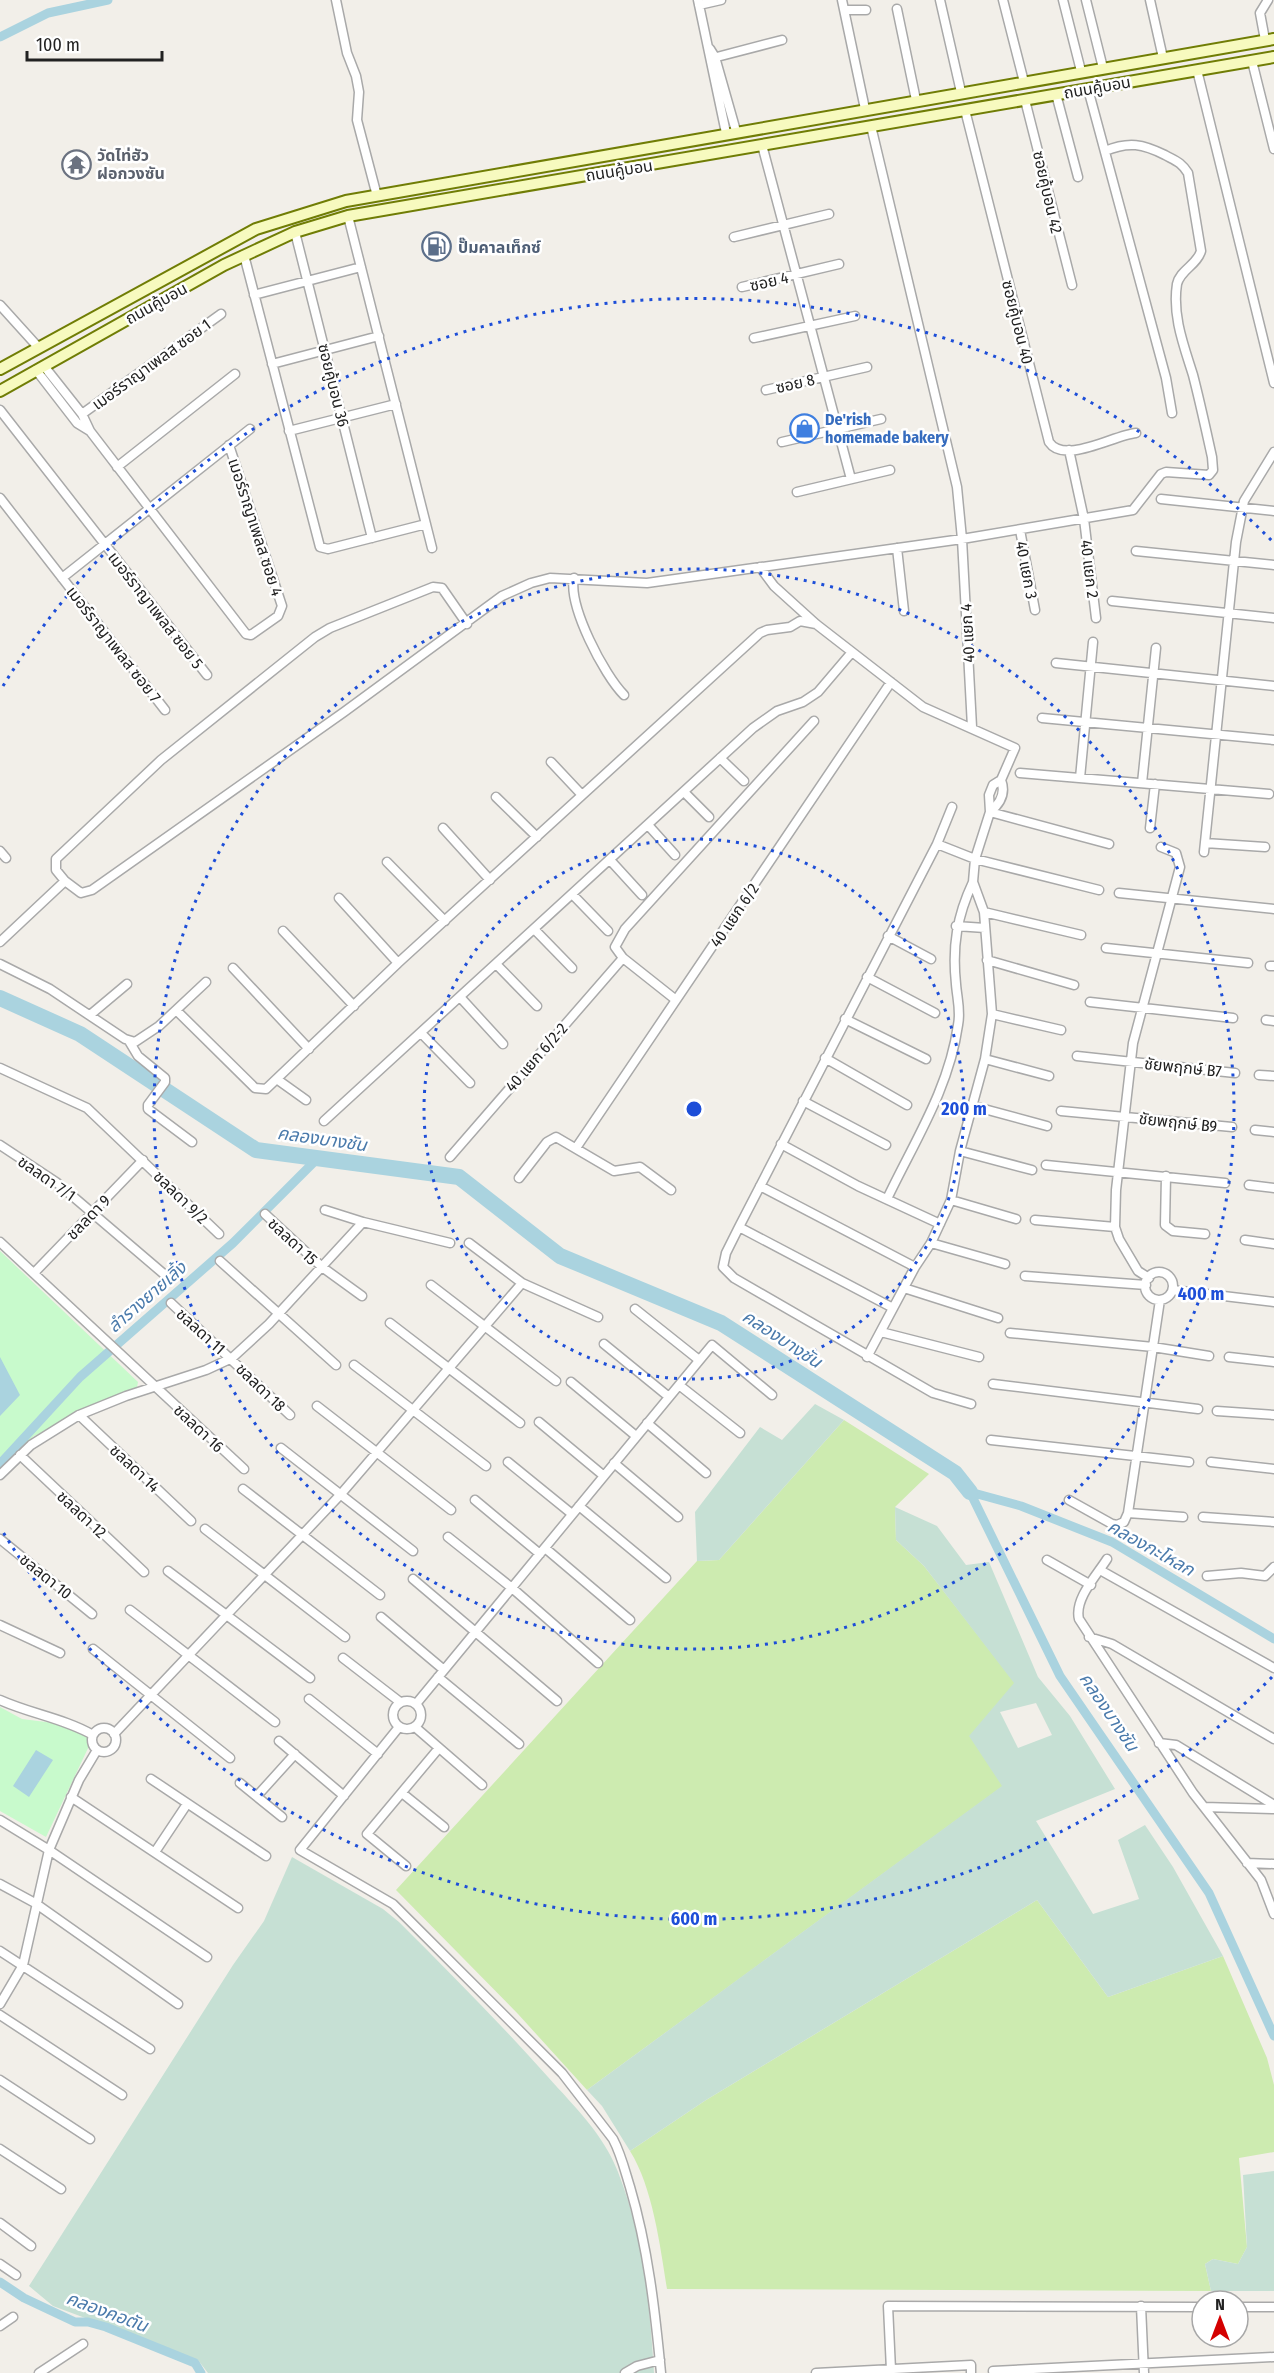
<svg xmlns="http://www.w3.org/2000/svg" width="1274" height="2373" font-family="'Fira Sans Condensed','Noto Sans Thai',sans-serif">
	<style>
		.grass { fill: #cdebb0 }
		.wetland { fill: #c6e0d4; fill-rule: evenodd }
		.park { fill: #c8facc }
		.water { fill: #aad3df }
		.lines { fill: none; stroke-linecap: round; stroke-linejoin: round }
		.canal { stroke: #aad3df; stroke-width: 9 }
		.river { stroke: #aad3df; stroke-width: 16 }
		.minor-casing { stroke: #a9a9a9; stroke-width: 11 }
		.secondary-casing { stroke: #707d05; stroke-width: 14 }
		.minor { stroke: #fff; stroke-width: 8 }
		.secondary { stroke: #f7fabf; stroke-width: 10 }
		.ring { fill: none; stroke: #1d4ed8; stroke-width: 3; stroke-dasharray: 3 6 }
		.labels { text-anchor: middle; stroke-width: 5; stroke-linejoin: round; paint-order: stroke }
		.street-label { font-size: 16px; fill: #222; stroke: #fff }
		.worship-label { font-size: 16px; font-weight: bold; fill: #5b616d; stroke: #fff; text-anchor: start }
		.service-label { font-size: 16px; font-weight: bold; fill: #4e5e75; stroke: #fff; text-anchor: start }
		.shop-label { font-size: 16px; font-weight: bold; fill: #366cbe; stroke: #fff; text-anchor: start }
		.water-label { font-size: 18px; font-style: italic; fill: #4a7aab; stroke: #fff }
		.centre { fill: #1d4ed8; stroke: #fff; stroke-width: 3 }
		.ring-label { font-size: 18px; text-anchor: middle; font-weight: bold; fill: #1d4ed8; stroke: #fff; stroke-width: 5; stroke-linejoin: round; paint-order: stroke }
	</style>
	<rect width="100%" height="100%" fill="#f2efe9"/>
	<path class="grass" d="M 844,1420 L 929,1474 L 895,1507 L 896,1540 L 924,1566 L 1015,1683 L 970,1736 L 1003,1786 L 587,2090 L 518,2014 L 396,1890 L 697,1561 L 719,1560 Z
		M 1037,1900 L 1108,1997 L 1223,1956 L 1267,2058 L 1274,2085 L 1274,2152 L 1239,2158 L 1247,2247 L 1238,2264 L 1213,2259 L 1205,2264 L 1211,2291 L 667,2289 C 660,2246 653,2188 630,2151 L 706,2100 Z"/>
	<path class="wetland" d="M 815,1404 L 844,1420 L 719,1560 L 697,1561 L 695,1512 L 760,1427 L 782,1440 Z
		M 895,1507 L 937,1526 L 966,1565 L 989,1562 L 1038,1677 L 1070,1716 L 1115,1789 L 1036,1821 L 1093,1914 L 1139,1899 L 1118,1840 L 1145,1825 L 1173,1867 L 1223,1956 L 1108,1997 L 1037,1900 L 706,2100 L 630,2151 L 602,2106 L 587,2090 L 1002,1786 L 969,1736 L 1014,1683 L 924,1566 L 896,1540 ZM 1036,1703 L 1052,1735 L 1018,1748 L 1000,1712 Z
		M 292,1857 L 383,1909 L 399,1922 C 450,1973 500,2023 548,2077 C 574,2106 604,2135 618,2172 C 643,2235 650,2306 654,2373 L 208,2373 L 198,2360 L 53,2306 L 29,2286 L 233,1965 L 264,1921 Z
		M 1274,2171 L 1274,2291 L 1211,2291 L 1205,2264 L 1213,2259 L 1238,2264 L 1247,2247 L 1243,2175 Z"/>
	<path class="park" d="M 0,1251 L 138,1382 L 137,1387 L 34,1436 L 0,1466 Z
		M 0,1707 L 22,1719 L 54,1723 L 87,1732 L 90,1744 L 46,1837 L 0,1811 Z"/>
	<path class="water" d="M 0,1357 L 20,1395 L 0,1416 Z
		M 36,1750 L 53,1760 L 29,1797 L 13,1786 Z"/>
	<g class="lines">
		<path class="canal" d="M 0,37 L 48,13 L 108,0
			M 0,1464 L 80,1377 L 233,1243 L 318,1158
			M 970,1492 L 1060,1676 L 1209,1893 L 1274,2036
			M 970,1492 L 1021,1506 L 1112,1542 L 1274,1639
			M 0,2282 L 24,2298 L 75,2322 L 88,2322 L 106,2327 L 195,2363 L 201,2373"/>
		<path class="river" d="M 0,998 L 80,1034 L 256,1150 L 459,1177 L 560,1256 L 721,1323 L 955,1473 L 970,1492"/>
		<defs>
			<path id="minor" d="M 336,0 L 347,53 L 356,76 L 359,92 L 357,120 L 377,196
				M 698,0 L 726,133
				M 842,0 L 865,109
				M 940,0 L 961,92
				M 1003,0 L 1024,82
				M 1063,0 L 1081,71
				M 1086,0 L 1103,68
				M 1150,0 L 1163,58
				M 699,5 L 721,0
				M 897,9 L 916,100
				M 845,10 L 866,10
				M 1265,40 L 1260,13 L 1268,0
				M 710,49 L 715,57 L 736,131
				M 713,58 L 782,40
				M 1252,61 L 1274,149
				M 1197,70 L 1274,383
				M 1088,89 L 1166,378 L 1172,413
				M 1056,94 L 1078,177
				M 1025,100 L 1072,285
				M 965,110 L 1049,442 C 1064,465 1114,435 1136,433
				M 871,126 L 957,487 L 962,539 L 972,727
				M 762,145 L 851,479
				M 348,216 L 432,548
				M 295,232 L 372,538
				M 734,237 L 829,214
				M 244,255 L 320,547 L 328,549 L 426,524
				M 742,287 L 839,264
				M 254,295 L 361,267
				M 0,305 L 38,347
				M 754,338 L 855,316
				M 272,364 L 379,336
				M 44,366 L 82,414 L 90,431 L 246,634 L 251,635 L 278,616 L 282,606 L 229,445
				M 36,370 L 77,423 L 90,431
				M 766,390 L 867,367
				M 0,410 L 207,675
				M 82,414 L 221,314
				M 289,431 L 396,404
				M 782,442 L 881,419
				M 1069,450 L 1084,519 L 1096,618
				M 117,467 L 235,374
				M 797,492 L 890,470
				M 0,498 L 165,710
				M 1161,499 L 1274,511
				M 1020,530 L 1035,610
				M 897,548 L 904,611
				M 1136,551 L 1274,565
				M 760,567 L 774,586 L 816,624 L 923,707 L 1015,748 L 1001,780 L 993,785 L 989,795 L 990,812 C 1001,803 1006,793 1001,780
				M 62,578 L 250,429
				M 574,578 C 568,606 604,675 624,695
				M 1112,601 L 1274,618
				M 1056,663 L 1274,686
				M 1042,718 L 1274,740
				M 720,758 L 744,781
				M 551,762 L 582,795
				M 1020,773 L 1269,794
				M 1080,778 L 1093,642
				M 1142,783 L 1156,648
				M 684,792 L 709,817
				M 496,797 L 537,837
				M 952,807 L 937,844 L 739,1227 L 726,1253 L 723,1267 L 734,1278 L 933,1393 L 971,1404
				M 648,825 L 675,855
				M 443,828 L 490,880
				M 1150,828 L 1155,784
				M 1205,843 L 1265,847
				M 937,844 L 975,859 L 1099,890
				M 0,851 L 6,858
				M 1204,852 L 1236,542 L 1244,501 L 1274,452
				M 610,860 L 642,895
				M 387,862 L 445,921
				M 65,881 L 56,870 L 56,859 L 161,760 L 315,637 L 330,628 L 433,587 L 442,588 L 467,624
				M 1119,893 L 1274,909
				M 572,894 L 608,931
				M 339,898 L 398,963
				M 984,912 L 1081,935
				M 956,926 L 985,928
				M 534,929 L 572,968
				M 283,931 L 354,1006
				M 888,936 L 931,959
				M 0,942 L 65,881 L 81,893 L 92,890 L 344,712 L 502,596 L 531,583 L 550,578 L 647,583 L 962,539 L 1133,510 L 1161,474 L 1166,472 L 1209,475 L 1213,470 L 1212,457 C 1206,430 1200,402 1193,375 C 1184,346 1172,316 1177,284 C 1180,270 1197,265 1201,251 L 1188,173 C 1181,162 1176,161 1165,155 C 1143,144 1129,141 1105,151
				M 1106,948 L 1248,963
				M 987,960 L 1074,985
				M 0,964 L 50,989 L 125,1039 L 135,1042 L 159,1026 L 206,982
				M 496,964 L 537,1006
				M 1270,966 L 1274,966
				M 233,968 L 309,1049
				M 867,977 L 935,1013
				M 460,997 L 503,1044
				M 676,1000 L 623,958 L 615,947 L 625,929 L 814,721
				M 1090,1002 L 1233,1018
				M 176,1010 L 255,1088 L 266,1089 L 398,963 L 760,633 L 767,630 L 790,627 L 800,621 L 816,624
				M 992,1014 L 1061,1030
				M 90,1015 L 127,984
				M 845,1019 L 926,1059
				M 1266,1020 L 1274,1021
				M 421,1033 L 470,1083
				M 129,1041 L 138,1056 L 165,1078 L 165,1082 L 148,1105 L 148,1109 L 192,1142
				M 1077,1056 L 1235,1073
				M 825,1058 L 907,1105
				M 985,1059 L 1049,1076
				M 0,1068 L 87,1108 L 219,1234
				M 1259,1075 L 1274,1076
				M 278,1080 L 306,1100
				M 803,1101 L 886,1145
				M 973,1106 L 1047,1126
				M 1061,1111 L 1232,1127
				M 324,1121 L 753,728 L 777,711 L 803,702 L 818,692 L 852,652
				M 1255,1130 L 1274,1132
				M 781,1144 L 858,1186 L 940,1224
				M 0,1145 L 56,1182 L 165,1275
				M 576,1148 L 891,682
				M 960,1151 L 1032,1170
				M 450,1157 L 623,958
				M 1046,1165 L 1225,1183
				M 1166,1176 L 1165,1225 L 1173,1231 L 1205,1234
				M 519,1178 L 547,1142 L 556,1137 L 614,1171 L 640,1167 L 671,1190
				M 1249,1185 L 1274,1188
				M 760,1186 L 915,1267
				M 887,1199 C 914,1142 949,1089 958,1025 C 961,1011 957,998 956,984 C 952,946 957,916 973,882
				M 951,1200 L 1016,1219
				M 325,1210 L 363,1222
				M 265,1214 L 322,1267 L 362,1296
				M 1035,1220 L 1115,1227
				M 739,1227 L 893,1308
				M 1245,1240 L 1274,1244
				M 0,1242 L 244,1469
				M 469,1243 L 522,1283 L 598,1317
				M 931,1243 L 1005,1264
				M 220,1261 L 336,1365
				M1145 1286a14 14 0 1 1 28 0a14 14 0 1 1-28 0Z
				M 34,1273 L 143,1160
				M 1025,1276 L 1146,1285
				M 1149,1278 L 1138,1271 L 1119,1239 L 1115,1227 L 1116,1190 L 1133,1043 L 1180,867 L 1176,853 L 1161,847
				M 431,1285 L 556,1381
				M 904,1288 L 998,1318
				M 1173,1290 L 1274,1302
				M 171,1303 L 290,1415
				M 635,1309 L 699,1360
				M 390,1323 L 520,1423
				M 881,1332 L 979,1357
				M 1010,1333 L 1153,1347 L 1209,1356
				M 604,1344 L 669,1397
				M 867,1357 L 915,1267 L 931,1243 L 951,1200 L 960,1151 L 985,1059 L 992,1014 L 984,912 L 973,882 L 975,859 L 990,812 L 1109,844
				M 1229,1357 L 1274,1362
				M 354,1365 L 486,1466
				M 571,1382 L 636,1436
				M 993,1384 L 1198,1409
				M 679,1385 L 740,1433
				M 317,1406 L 451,1510
				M 1217,1411 L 1274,1415
				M 79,1415 L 191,1521
				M 539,1422 L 604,1476
				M 647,1423 L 706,1473
				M 991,1440 L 1189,1462
				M 281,1448 L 413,1551
				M 20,1455 L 144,1572
				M 508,1462 L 572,1514
				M 1211,1462 L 1274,1469
				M 614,1463 L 678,1517
				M 0,1475 L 31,1445 L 79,1415 L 126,1396 L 206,1370 L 232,1358 L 269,1324 L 363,1222 L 450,1243
				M 243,1489 L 380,1595
				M 475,1500 L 540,1554
				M 1069,1500 L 1112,1524 L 1117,1525 L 1124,1522 L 1128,1513 L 1160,1300
				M 579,1506 L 666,1578
				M 1128,1513 L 1183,1517
				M 1203,1517 L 1274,1522
				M 205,1529 L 345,1637
				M 448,1537 L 512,1588 L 598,1663
				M 0,1539 L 92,1614
				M 545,1548 L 630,1620
				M 1107,1559 C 1097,1575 1074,1599 1079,1619 L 1193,1793 L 1261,1880 L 1274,1914
				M 1047,1560 L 1091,1585
				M 1100,1570 L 1274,1668
				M 168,1571 L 310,1678
				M 1207,1576 L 1241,1573 L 1265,1576 L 1274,1567
				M 413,1579 L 557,1701
				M 130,1610 L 275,1722
				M 381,1617 L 444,1670
				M 0,1625 L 60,1653
				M 1089,1637 L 1112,1644 L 1274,1739
				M 93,1649 L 230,1758
				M 343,1658 L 400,1702
				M 438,1677 L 519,1744
				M 309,1699 L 378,1754
				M 0,1700 C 31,1714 63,1718 93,1735
				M393 1715a14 14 0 1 1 28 0a14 14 0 1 1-28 0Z
				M 416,1704 L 712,1345 L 772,1395
				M 399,1727 L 300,1850 L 393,1904 L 562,2073 L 613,2139 C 621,2154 625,2171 630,2187 C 648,2248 655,2310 661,2373
				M 415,1727 L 482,1785
				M92 1740a12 12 0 1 1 24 0a12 12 0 1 1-24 0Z
				M 114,1734 L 341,1494 L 522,1283
				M 279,1741 L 344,1796
				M 1159,1743 L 1176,1745 L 1274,1805
				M 151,1779 L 266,1856
				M 240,1783 L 282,1817
				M 402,1793 L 444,1827
				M 257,1796 L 295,1754
				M 71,1797 L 238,1908
				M 1204,1807 L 1274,1809
				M 0,1820 L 49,1850 L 207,1957
				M 155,1852 L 187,1804
				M 1247,1863 L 1274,1864
				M 406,1866 L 367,1834 L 439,1748
				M 0,1884 L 35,1903 L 178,2004
				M 0,1951 L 150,2049
				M 0,2004 L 23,1965 L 49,1850 L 79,1780 L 97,1750
				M 0,2015 L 122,2095
				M 0,2080 L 90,2139
				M 0,2149 L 61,2189
				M 0,2223 L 31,2246
				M 0,2264 L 16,2275
				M 1141,2306 L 1144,2373
				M 1238,2307 L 1274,2307
				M 0,2326 L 13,2317
				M 891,2370 L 888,2306 L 1202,2307
				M 993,2371 L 1274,2357
				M 39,2373 L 83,2344
				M 625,2373 L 637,2366 L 660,2360
				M 816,2373 L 971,2365 L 971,2373"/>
			<path id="secondary" d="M 0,369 L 256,229 L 346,201 L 1274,39
				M 0,391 L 224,265 L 295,232 L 348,216 L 1274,57"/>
		</defs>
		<use href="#minor" class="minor-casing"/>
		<use href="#secondary" class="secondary-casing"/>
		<use href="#minor" class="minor"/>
		<use href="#secondary" class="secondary"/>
	</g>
	<g class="ring">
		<circle cx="694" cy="1109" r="270"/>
		<circle cx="694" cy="1109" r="540"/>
		<path d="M1272 1677A810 810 0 0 1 3 1532M3 686A810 810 0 0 1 1272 541"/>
	</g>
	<defs>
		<symbol id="temple-ring" viewBox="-11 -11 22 22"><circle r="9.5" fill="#fff" stroke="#6b7280" stroke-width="1.5"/><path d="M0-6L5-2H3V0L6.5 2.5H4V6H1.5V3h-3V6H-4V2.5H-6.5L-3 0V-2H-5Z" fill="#6b7280"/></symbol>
		<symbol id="fuel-ring" viewBox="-11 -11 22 22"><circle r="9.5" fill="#fff" stroke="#5c6f8a" stroke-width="1.5"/><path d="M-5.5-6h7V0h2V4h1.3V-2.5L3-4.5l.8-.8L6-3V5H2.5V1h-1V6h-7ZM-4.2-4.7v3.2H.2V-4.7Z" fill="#5c6f8a"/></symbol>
		<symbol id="shop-ring" viewBox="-11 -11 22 22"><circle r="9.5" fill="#fff" stroke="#3f7fe0" stroke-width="1.5"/><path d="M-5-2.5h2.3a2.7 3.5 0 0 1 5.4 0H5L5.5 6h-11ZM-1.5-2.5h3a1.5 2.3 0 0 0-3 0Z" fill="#3f7fe0"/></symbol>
	</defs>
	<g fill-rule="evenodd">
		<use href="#temple-ring" x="60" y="148" width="33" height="33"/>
		<use href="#fuel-ring" x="420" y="230" width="33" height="33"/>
		<use href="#shop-ring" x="788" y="412" width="33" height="33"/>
	</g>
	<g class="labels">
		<g class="street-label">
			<text transform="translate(1097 87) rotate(-10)" y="6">ถนนคู้บอน</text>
			<text transform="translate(619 170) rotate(-9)" y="6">ถนนคู้บอน</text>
			<text transform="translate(1048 192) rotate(77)" y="6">ซอยคู้บอน 42</text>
			<text transform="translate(769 281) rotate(-13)" y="6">ซอย 4</text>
			<text transform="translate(156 303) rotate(-29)" y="6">ถนนคู้บอน</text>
			<text transform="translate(1018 322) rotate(76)" y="6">ซอยคู้บอน 40</text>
			<text transform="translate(151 364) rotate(-36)" y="6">เมอร์ราญาเพลส ซอย 1</text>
			<text transform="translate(795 383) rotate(-13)" y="6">ซอย 8</text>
			<text transform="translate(334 385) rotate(76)" y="6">ซอยคู้บอน 36</text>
			<text transform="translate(256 527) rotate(72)" y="6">เมอร์ราญาเพลส ซอย 4</text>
			<text transform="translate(1090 569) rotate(83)" y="6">40 แยก 2</text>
			<text transform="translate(1027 570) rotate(79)" y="6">40 แยก 3</text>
			<text transform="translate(156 610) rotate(52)" y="6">เมอร์ราญาเพลส ซอย 5</text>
			<text transform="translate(967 633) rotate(-93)" y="6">40 แยก 4</text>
			<text transform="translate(114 644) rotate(52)" y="6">เมอร์ราญาเพลส ซอย 7</text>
			<text transform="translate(734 915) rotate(-56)" y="6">40 แยก 6/2</text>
			<text transform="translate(536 1057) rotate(-49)" y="6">40 แยก 6/2-2</text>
			<text transform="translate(1183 1067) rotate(6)" y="6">ชัยพฤกษ์ B7</text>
			<text transform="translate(1178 1122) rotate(6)" y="6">ชัยพฤกษ์ B9</text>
			<text transform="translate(47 1178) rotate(35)" y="6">ชลลดา 7/1</text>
			<text transform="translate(181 1197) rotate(44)" y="6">ชลลดา 9/2</text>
			<text transform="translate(88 1217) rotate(-46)" y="6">ชลลดา 9</text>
			<text transform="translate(293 1241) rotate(43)" y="6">ชลลดา 15</text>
			<text transform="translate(201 1331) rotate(42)" y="6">ชลลดา 11</text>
			<text transform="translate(261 1387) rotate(44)" y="6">ชลลดา 18</text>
			<text transform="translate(199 1428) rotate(43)" y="6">ชลลดา 16</text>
			<text transform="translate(135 1468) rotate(43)" y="6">ชลลดา 14</text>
			<text transform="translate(82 1514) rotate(43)" y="6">ชลลดา 12</text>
			<text transform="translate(46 1576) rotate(39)" y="6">ชลลดา 10</text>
		</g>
		<g class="worship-label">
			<text x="97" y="161">วัดไท่ฮัว<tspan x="97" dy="18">ฝอกวงซัน</tspan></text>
		</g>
		<g class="service-label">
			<text x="458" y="253">ปั๊มคาลเท็กซ์</text>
		</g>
		<g class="shop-label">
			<text x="825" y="425">De'rish<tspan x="825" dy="18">homemade bakery</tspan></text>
		</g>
		<g class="water-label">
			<text transform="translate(322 1139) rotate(8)" y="6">คลองบางชัน</text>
			<text transform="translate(147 1297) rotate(-41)" y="6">ลำรางยายเลิ้ง</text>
			<text transform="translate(782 1339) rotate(33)" y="6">คลองบางชัน</text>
			<text transform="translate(1151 1548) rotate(29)" y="6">คลองกะโหลก</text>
			<text transform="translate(1109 1712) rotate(56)" y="6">คลองบางชัน</text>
			<text transform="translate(107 2312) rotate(20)" y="6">คลองคอตัน</text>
		</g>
	</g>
	<circle cx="694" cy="1109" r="9" class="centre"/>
	<g class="ring-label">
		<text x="964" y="1115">200 m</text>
		<text x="1201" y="1300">400 m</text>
		<text x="694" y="1925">600 m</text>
	</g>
	<g transform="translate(1220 2319)"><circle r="28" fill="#ffffff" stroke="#a7a7a7" stroke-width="1.5"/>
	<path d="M0-4.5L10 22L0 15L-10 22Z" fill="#d40000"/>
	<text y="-9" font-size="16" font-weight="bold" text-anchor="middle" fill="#222222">N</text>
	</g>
	<path d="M27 51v9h135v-9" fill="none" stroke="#222222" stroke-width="3"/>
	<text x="36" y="51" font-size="18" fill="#222222" stroke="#ffffff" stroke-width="4.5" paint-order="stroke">100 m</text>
</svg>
